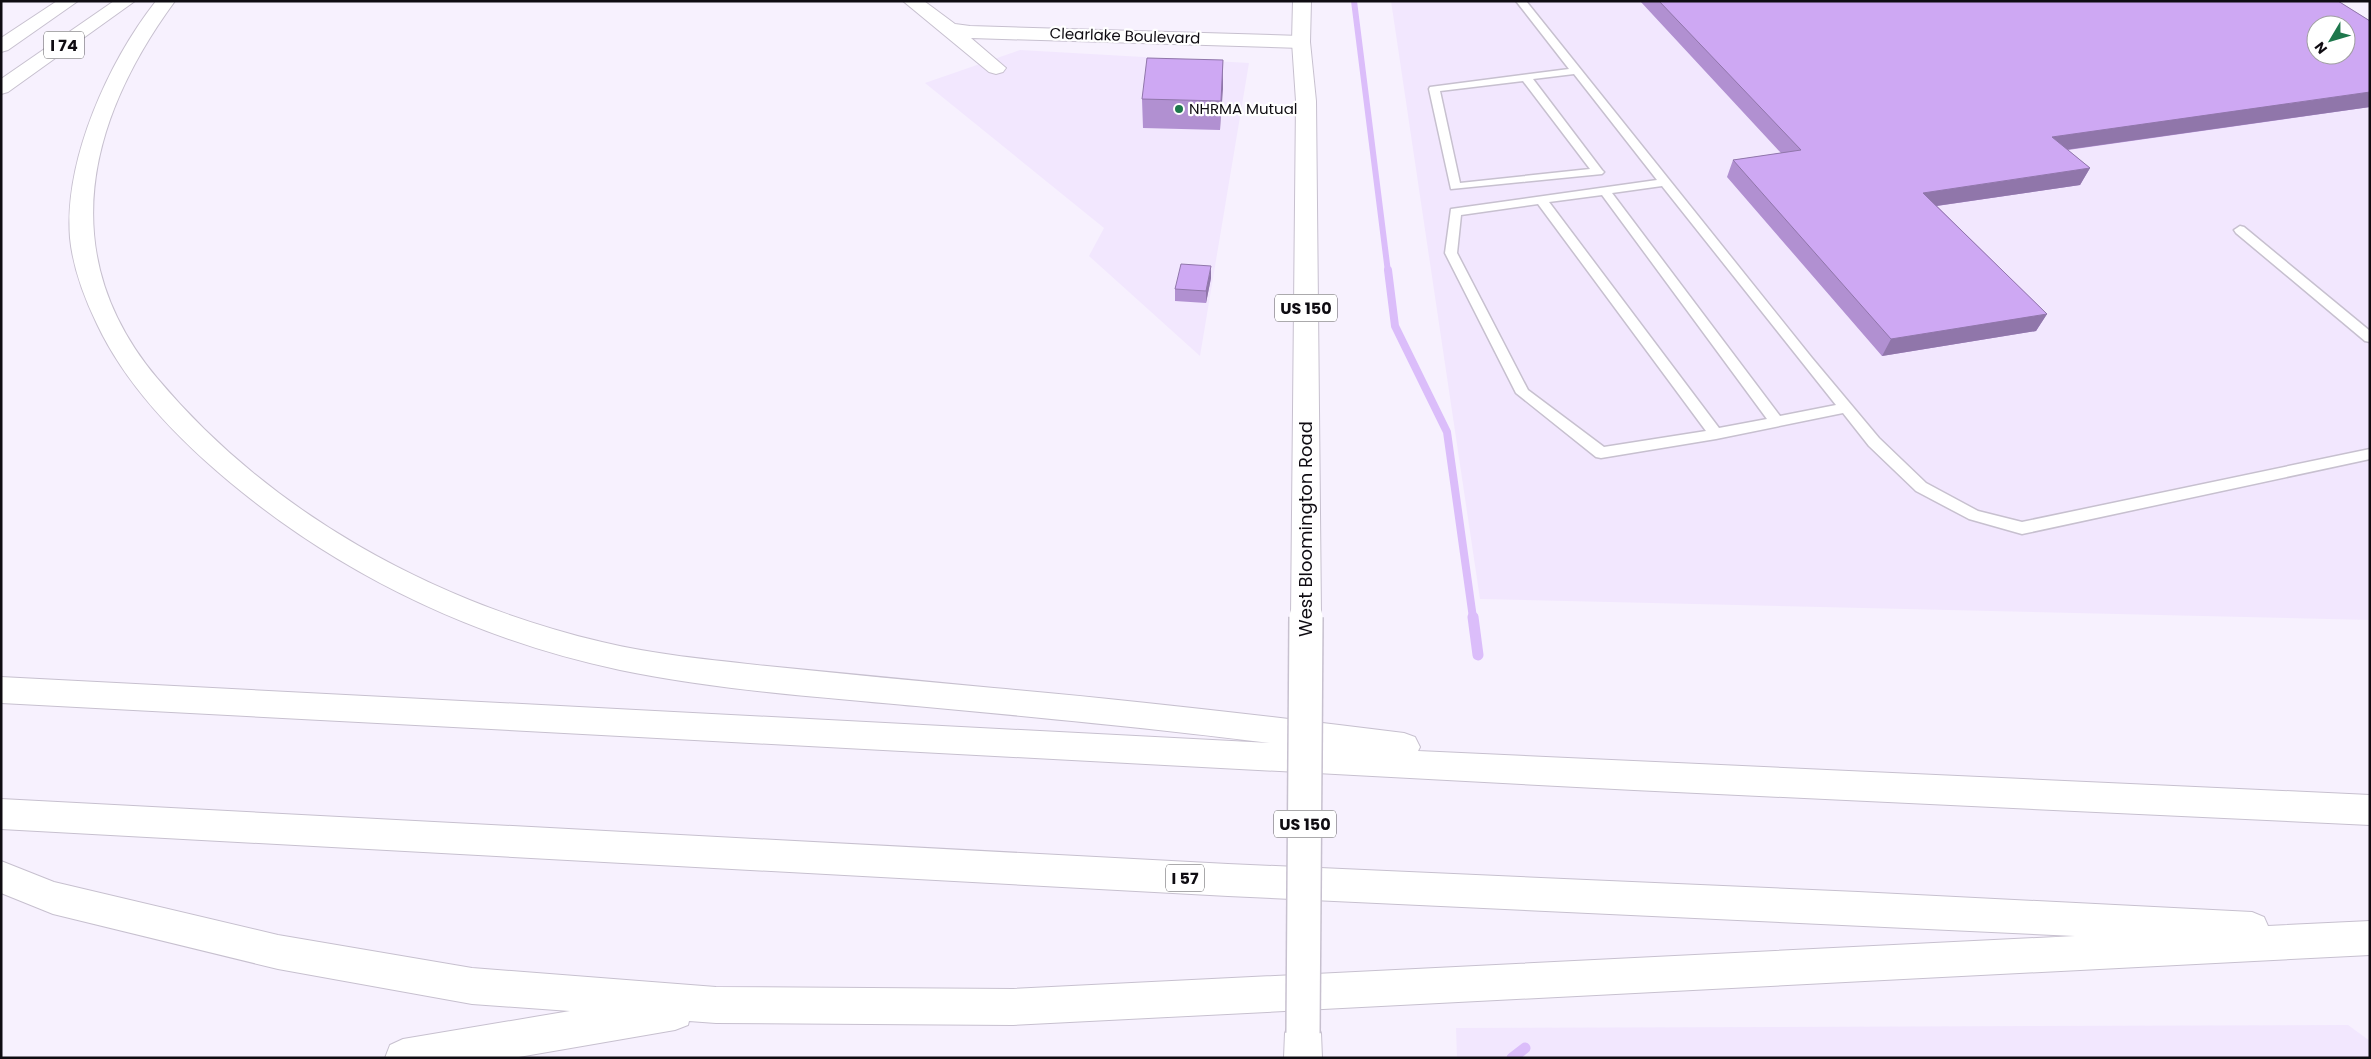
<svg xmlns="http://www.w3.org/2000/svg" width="2371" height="1059" font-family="Poppins,sans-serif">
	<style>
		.built { fill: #f2e7fe; fill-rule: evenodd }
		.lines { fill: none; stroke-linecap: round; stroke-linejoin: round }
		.stream-far2 { stroke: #dbbdfa; stroke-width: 6 }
		.stream-far1 { stroke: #dbbdfa; stroke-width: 8 }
		.stream { stroke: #dbbdfa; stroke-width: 11 }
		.service-casing { stroke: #c7c0cf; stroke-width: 3 }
		.minor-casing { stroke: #c7c0cf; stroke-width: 2 }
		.primary-casing { stroke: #c7c0cf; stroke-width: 2 }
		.motorway-casing { stroke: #c7c0cf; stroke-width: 2 }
		.service { fill: #fff; fill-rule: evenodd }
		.minor { fill: #fff; fill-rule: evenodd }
		.primary { fill: #fff; fill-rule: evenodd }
		.motorway { fill: #fff; fill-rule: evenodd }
		.primary-bridge-casing { stroke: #c7c0cf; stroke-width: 36; stroke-linecap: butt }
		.primary-bridge { stroke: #fff; stroke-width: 33 }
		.wall { fill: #b190d1 }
		.shaded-wall { fill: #9076aa }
		.building { fill: #cea8f3; stroke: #9076aa; fill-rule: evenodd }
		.poi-dot { fill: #1e774c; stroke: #fff; stroke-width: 2 }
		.labels { text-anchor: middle; stroke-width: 4.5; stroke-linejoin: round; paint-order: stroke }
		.far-street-label { font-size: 15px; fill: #0f0c12; stroke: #fff }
		.far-poi-label { font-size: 15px; fill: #0f0c12; stroke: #fff; text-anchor: start }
		.shield { fill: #fff; stroke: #575559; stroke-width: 1 }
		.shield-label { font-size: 16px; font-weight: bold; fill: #0f0c12 }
		.street-label { font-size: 18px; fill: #0f0c12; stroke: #fff }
	</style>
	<rect width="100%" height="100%" fill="#f7f1fe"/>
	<path class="built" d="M 1391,1 L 2317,1 L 2370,34 L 2370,620 L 1480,599 ZM 2316,25 L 2346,25 L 2346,55 L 2316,55 Z
		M 1020,50 L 1249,63 L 1200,356 L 1089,256 L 1104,228 L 925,83 Z
		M 2348,1025 L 2370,1041 L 2370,1058 L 1457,1058 L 1456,1028 Z"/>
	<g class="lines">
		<path class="stream-far2" d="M 1354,1 L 1388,272"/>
		<path class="stream-far1" d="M 1388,270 L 1395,326 L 1447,432 L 1473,618"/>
		<path class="stream" d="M 1473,617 L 1478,655
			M 1512,1058 L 1525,1048"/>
		<defs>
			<path id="service" d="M 1516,1 L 1526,1 L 1812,358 L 1879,438 L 1926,483 L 1978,511 L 2022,522 L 2370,449 L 2370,459 L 2022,534 L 1969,519 L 1916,491 L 1869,446 L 1843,413 L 1716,439 L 1601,458 L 1596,457 L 1516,393 L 1445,253 L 1451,209 L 1657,180 L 1574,74 L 1533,79 L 1602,170 L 1604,172 L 1602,174 L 1451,189 L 1429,89 L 1430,87 L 1569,69 ZM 1523,81 L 1590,169 L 1460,183 L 1440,91 ZM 1662,186 L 1836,405 L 1780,416 L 1612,193 ZM 1602,195 L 1767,419 L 1719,428 L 1549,202 ZM 1538,204 L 1706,431 L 1604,447 L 1528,390 L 1457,253 L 1461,215 Z
				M 2240,226 L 2244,227 L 2370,331 L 2370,342 L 2365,341 L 2236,233 L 2234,230 Z"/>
			<path id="minor" d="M 903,1 L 924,1 L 955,24 L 970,26 L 1301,36 L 1308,38 L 1310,42 L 1308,46 L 1301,48 L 971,38 L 1006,68 L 1003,72 L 996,74 L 989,72 Z"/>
			<path id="primary" d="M 1293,1 L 1311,1 L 1310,42 L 1316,101 L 1321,616 L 1316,624 L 1306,628 L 1296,624 L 1291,616 L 1296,101 L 1292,42 Z
				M 1303,1015 L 1316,1020 L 1321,1033 L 1322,1058 L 1284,1058 L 1285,1033 L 1290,1020 Z"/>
			<path id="motorway" d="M 57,1 L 78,1 L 8,50 L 1,52 L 1,38 Z
				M 114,1 L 135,1 L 8,92 L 1,94 L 1,79 Z
				M 156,1 L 175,1 C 87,121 54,255 157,378 C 270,513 433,602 602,642 C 656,655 712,660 767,666 C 843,674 919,681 994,688 C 1131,700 1268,716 1404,733 L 1415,737 L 1420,747 L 1418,751 L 2370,795 L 2370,825 L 1634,790 L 1,703 L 1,677 L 1270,743 C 1152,728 1034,717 916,706 C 817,697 717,690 620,670 C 483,641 351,580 242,492 C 185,446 128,390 97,324 C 84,297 73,268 70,238 C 64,159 109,61 156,1 Z
				M 1,799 L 1228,864 L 1858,892 L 2252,912 L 2264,917 L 2268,926 L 2370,921 L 2370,955 L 1013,1025 L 716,1023 L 689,1021 L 688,1025 L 675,1030 L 513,1058 L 385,1058 L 390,1045 L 403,1039 L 570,1011 L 472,1004 L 278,969 L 53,914 L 1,893 L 1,861 L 54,882 L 278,935 L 472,968 L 716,987 L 1013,989 L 2075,936 L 1228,896 L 1,829 Z"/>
		</defs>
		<use href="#service" class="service-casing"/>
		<use href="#minor" class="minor-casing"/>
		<use href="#primary" class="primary-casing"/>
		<use href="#motorway" class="motorway-casing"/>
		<use href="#service" class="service"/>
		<use href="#minor" class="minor"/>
		<use href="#primary" class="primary"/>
		<use href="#motorway" class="motorway"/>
		<defs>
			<path id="primary-bridge" d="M 1303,1033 L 1306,617"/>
		</defs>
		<use href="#primary-bridge" class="primary-bridge-casing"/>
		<use href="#primary-bridge" class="primary-bridge"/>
	</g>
	<path class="wall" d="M 1640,1 L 2338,1 L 2370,21 L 2370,107 L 2068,150 L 2090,168 L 2080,185 L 1937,206 L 2047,314 L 2036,331 L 1882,356 L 1727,177 L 1733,160 L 1781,153 Z
		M 1223,60 L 1220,130 L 1143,128 L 1142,99 Z
		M 1211,278 L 1206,303 L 1175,301 L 1175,289 Z"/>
	<path class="shaded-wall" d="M 1223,60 L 1223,89 L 1220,130 L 1221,101 Z
		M 2370,92 L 2370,107 L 2043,153 L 2052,137 Z
		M 2090,168 L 2080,185 L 1915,209 L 1923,193 Z
		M 1211,266 L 1211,278 L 1206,303 L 1206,291 Z
		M 2047,314 L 2036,331 L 1882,356 L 1891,339 Z"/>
	<path class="building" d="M 1659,1 L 2338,1 L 2370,21 L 2370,92 L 2052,137 L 2090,168 L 1923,193 L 2047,314 L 1891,339 L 1733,160 L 1801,150 ZM 2316,25 L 2346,25 L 2346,55 L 2316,55 Z
		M 1147,58 L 1223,60 L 1221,101 L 1142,99 Z
		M 1181,264 L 1211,266 L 1206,291 L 1175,289 Z"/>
	<circle class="poi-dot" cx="1179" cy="109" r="5"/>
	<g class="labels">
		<g class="far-street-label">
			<text transform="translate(1125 36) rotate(2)" y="5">Clearlake Boulevard</text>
		</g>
		<g class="far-poi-label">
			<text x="1189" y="114">NHRMA Mutual</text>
		</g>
		<g class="shield">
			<rect x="44" y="31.5" width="40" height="27" rx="4"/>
			<rect x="1275" y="294.5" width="62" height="27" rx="4"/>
			<rect x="1274" y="810.5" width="62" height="27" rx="4"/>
			<rect x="1166" y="864.5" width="38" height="27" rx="4"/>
		</g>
		<g class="shield-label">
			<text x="64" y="51">I 74</text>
			<text x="1306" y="314">US 150</text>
			<text x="1305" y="830">US 150</text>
			<text x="1185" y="884">I 57</text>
		</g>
		<g class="street-label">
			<text transform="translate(1306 529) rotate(-90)" y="6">West Bloomington Road</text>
		</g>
	</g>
	<rect width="2371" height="1059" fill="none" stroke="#0f0c12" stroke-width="5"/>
	<g transform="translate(2331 40) rotate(232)"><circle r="24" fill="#ffffff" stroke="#9f9ea0"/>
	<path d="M0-4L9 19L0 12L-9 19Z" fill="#1e774c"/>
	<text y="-8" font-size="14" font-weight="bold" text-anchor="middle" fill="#0f0c12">N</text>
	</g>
</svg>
